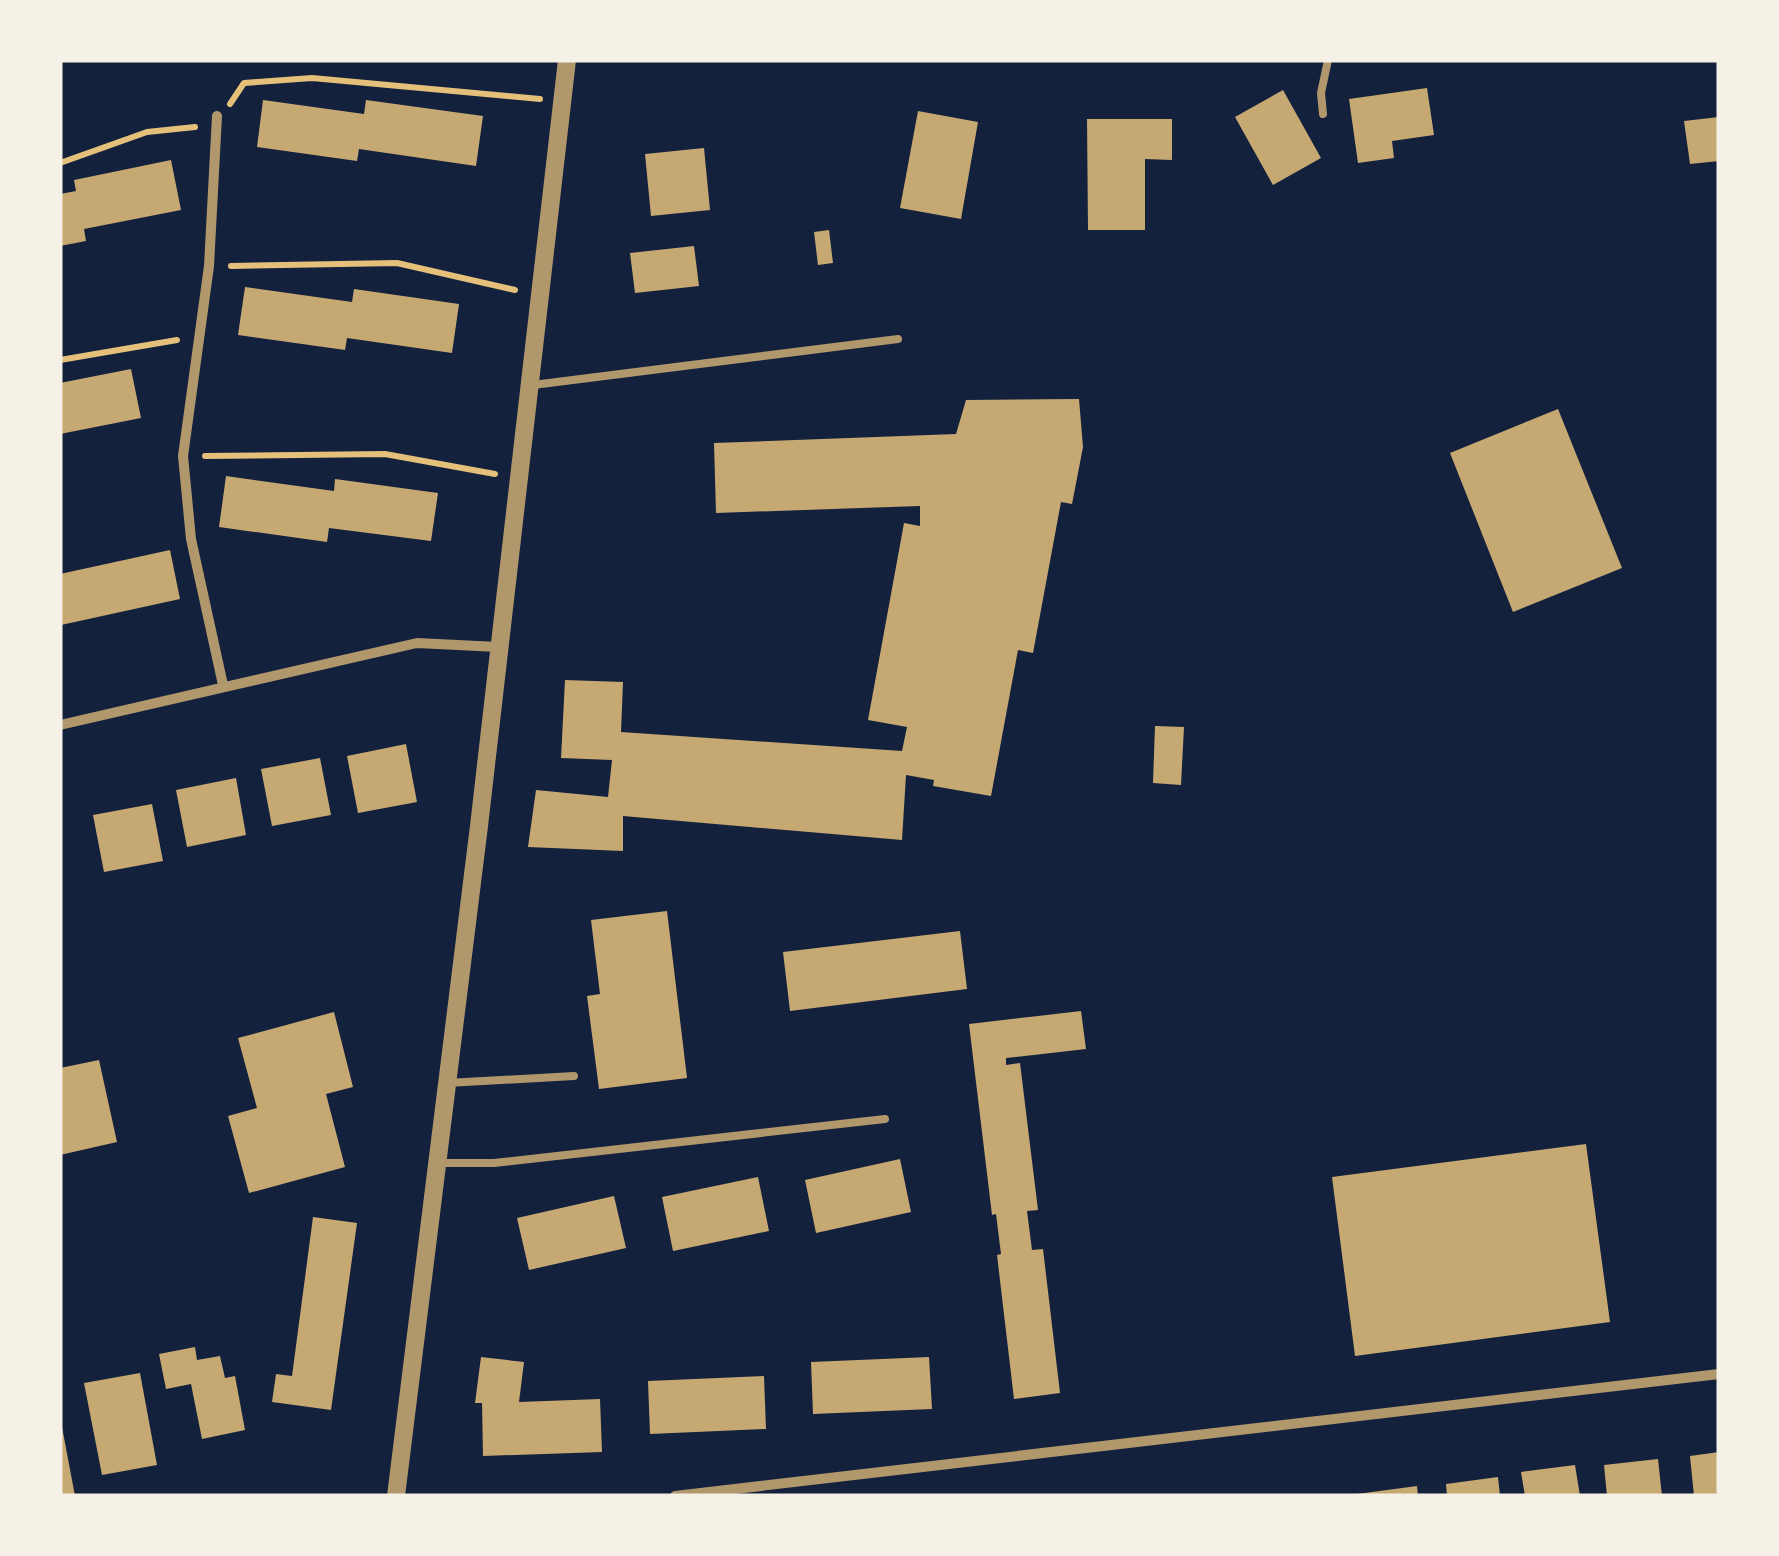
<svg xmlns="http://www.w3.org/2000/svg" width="1779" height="1556" font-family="'Open Sans',sans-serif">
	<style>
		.building { fill: #c6a872 }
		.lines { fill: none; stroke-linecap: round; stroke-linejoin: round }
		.path { stroke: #e5c07b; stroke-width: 6 }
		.service { stroke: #b1986c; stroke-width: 8 }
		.minor { stroke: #b1986c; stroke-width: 10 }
		.tertiary { stroke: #b1986c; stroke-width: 18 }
	</style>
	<rect width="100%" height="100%" fill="#14213d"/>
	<path class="building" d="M 1427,88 L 1434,135 L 1392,141 L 1394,158 L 1358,163 L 1349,99 Z
		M 1283,90 L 1321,158 L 1273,185 L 1235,117 Z
		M 263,100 L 364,114 L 366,100 L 483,116 L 476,166 L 359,149 L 357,161 L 257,147 Z
		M 918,111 L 978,122 L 961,219 L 900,208 Z
		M 1719,117 L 1719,161 L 1690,164 L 1684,121 Z
		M 1087,119 L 1172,119 L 1172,160 L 1145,159 L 1145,230 L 1088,230 Z
		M 704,148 L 710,210 L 651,216 L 645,154 Z
		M 171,160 L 181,210 L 84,229 L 86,241 L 60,246 L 60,194 L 76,191 L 74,180 Z
		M 829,230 L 833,263 L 818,265 L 814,232 Z
		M 694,246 L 699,286 L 635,293 L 630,253 Z
		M 245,287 L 352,302 L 354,289 L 459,304 L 452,353 L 347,338 L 345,350 L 238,335 Z
		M 131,369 L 141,418 L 60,434 L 60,383 Z
		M 1079,399 L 1083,447 L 1072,504 L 1061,502 L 1033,653 L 1018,650 L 991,796 L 933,786 L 934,780 L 906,775 L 902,840 L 623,816 L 623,851 L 528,847 L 536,790 L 608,797 L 612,760 L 561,758 L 565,680 L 623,682 L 621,732 L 902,751 L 907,727 L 868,720 L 904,523 L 920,526 L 920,506 L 716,513 L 714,443 L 956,434 L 966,400 Z
		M 1558,409 L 1622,568 L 1513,612 L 1450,453 Z
		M 226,476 L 334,491 L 335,479 L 438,493 L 431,541 L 329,528 L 327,542 L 219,527 Z
		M 170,550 L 180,599 L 61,625 L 60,574 Z
		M 1155,726 L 1184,727 L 1181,785 L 1153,783 Z
		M 406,744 L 417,802 L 358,813 L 347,756 Z
		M 320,758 L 331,815 L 272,826 L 261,769 Z
		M 236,778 L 246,835 L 187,847 L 176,790 Z
		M 152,804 L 163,861 L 104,872 L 93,815 Z
		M 667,911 L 687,1078 L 599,1089 L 587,996 L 600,994 L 591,920 Z
		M 960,931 L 967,989 L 790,1011 L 783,952 Z
		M 1081,1011 L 1086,1049 L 1006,1058 L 1006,1065 L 1020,1063 L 1038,1210 L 1027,1211 L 1032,1250 L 1043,1249 L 1060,1393 L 1014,1399 L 997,1255 L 1001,1254 L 996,1214 L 992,1215 L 969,1024 Z
		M 334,1012 L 353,1087 L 326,1094 L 345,1167 L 249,1193 L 228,1116 L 257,1108 L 238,1038 Z
		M 99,1060 L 117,1142 L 60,1155 L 60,1068 Z
		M 1586,1144 L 1610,1322 L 1355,1356 L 1332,1177 Z
		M 900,1159 L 911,1212 L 816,1233 L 805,1180 Z
		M 758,1177 L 769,1231 L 673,1251 L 662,1197 Z
		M 614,1196 L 626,1248 L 529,1270 L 517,1218 Z
		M 313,1217 L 357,1223 L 331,1410 L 272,1402 L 276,1374 L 292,1376 Z
		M 195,1347 L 197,1360 L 220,1356 L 225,1378 L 235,1376 L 245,1430 L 202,1439 L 191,1384 L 166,1389 L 159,1354 Z
		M 481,1357 L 524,1362 L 519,1402 L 600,1399 L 602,1452 L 483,1456 L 482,1403 L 475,1403 Z
		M 929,1357 L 932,1409 L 813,1414 L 811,1362 Z
		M 140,1373 L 157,1465 L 102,1475 L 84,1383 Z
		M 764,1376 L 766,1429 L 650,1434 L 648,1381 Z
		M 62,1427 L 75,1496 L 60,1496 Z
		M 1719,1452 L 1719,1496 L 1694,1496 L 1690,1456 Z
		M 1658,1459 L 1662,1496 L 1607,1496 L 1604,1465 Z
		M 1575,1465 L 1580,1496 L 1525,1496 L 1521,1472 Z
		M 1498,1477 L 1500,1496 L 1447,1496 L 1446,1484 Z
		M 1417,1486 L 1418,1496 L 1357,1496 L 1357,1494 Z"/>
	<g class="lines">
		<path class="path" d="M 230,104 L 244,83 L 312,78 L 540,99
			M 60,163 L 147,132 L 195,127
			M 231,266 L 397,263 L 515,290
			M 60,360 L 177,340
			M 205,456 L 385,454 L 495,474"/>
		<path class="service" d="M 1323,114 L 1321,93 L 1328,60
			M 533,385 L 898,339
			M 447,1083 L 574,1076
			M 437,1163 L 494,1163 L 885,1119"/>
		<path class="minor" d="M 217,116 L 209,266 L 183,456 L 191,539 L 223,685
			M 60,725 L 417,643 L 498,647
			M 675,1496 L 1719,1374"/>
		<path class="tertiary" d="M 396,1496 L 479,826 L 567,60"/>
	</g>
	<rect width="1779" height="1556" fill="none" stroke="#f6f1e7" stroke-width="125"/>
</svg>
